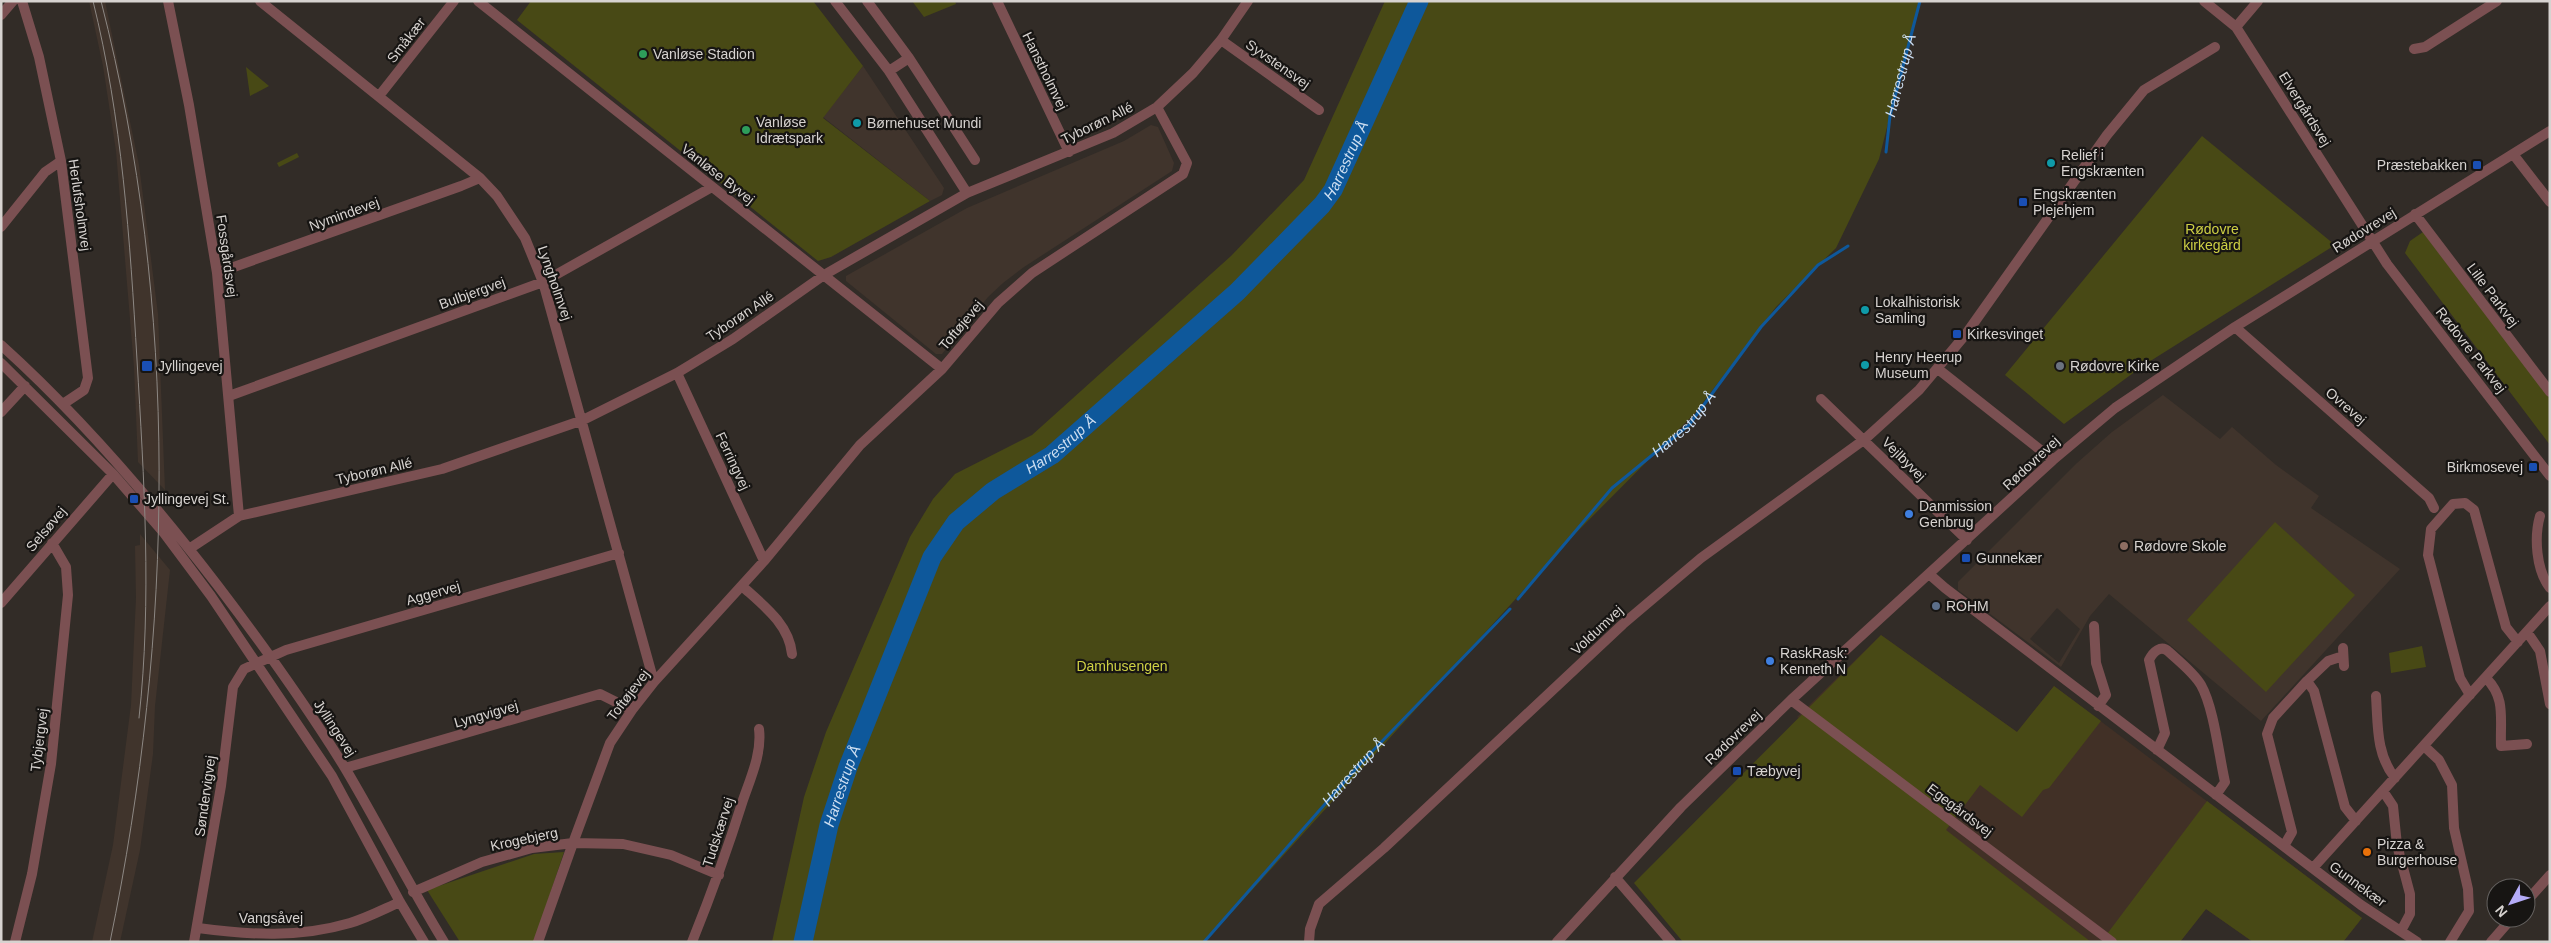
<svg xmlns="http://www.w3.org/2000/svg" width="2551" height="943" font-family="Helvetica,sans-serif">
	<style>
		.built { fill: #40342c; fill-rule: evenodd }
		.industrial { fill: #413026 }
		.green { fill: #484915 }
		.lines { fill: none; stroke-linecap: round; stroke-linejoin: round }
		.stream { stroke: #0e589b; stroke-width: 3 }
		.river { stroke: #0e589b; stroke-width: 19 }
		.minor { stroke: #7b5052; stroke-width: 10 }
		.tram { stroke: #8d8884; stroke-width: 1 }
		.leisure-dot { fill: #2e9e5b; stroke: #171513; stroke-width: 2 }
		.culture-dot { fill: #0f9aa8; stroke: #171513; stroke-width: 2 }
		.transit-dot { fill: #1a4fb4; stroke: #171513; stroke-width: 2 }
		.worship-dot { fill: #6b7280; stroke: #171513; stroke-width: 2 }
		.shop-dot { fill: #3f7fe0; stroke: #171513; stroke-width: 2 }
		.education-dot { fill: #8d6e63; stroke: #171513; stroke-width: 2 }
		.service-dot { fill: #5c6f8a; stroke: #171513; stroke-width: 2 }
		.food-dot { fill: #e8710a; stroke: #171513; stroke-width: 2 }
		.labels { text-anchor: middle; stroke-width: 4.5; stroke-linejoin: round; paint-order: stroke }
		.street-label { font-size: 14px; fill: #d7d3d0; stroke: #171513 }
		.poi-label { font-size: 14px; fill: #d7d3d0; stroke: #171513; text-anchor: start }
		.park-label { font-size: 14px; fill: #ced044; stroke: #171513 }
		.water-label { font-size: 15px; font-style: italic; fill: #cddef1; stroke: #171513 }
	</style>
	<rect width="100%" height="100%" fill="#322c27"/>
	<path class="built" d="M 89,1 L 105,1 L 139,165 L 158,314 L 165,490 L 138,462 L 134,367 L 116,151 L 103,66 Z
		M 863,66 L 944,188 L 942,195 L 930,201 L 823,117 Z
		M 1151,125 L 1158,127 L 1174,163 L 1172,171 L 1024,267 L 1003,283 L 988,297 L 942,354 L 936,354 L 846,281 L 846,276 L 967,208 L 1124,141 Z
		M 2163,395 L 2220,439 L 2232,427 L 2276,465 L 2319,496 L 2311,508 L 2400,569 L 2261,721 L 2109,594 L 2090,616 L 2061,667 L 1958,590 L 1958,582 L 2077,463 L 2112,432 ZM 2057,608 L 2080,629 L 2059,663 L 2030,639 Z
		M 140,534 L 170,570 L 155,706 L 153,754 L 140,850 L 120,942 L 92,942 L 113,845 L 131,705 L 136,598 L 135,546 L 140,545 Z"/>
	<path class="industrial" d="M 1881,635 L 2017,732 L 2054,686 L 2362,918 L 2343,942 L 2253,942 L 2206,909 L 2180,942 L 1683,942 L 1857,762 L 1797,717 Z"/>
	<path class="green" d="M 531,1 L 813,1 L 863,66 L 823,118 L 930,201 L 831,257 L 818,261 L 517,20 Z
		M 912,1 L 955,1 L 956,4 L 924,17 Z
		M 1385,1 L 1919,1 L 1879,159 L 1836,248 L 1776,307 L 1695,413 L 1569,540 L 1205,942 L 772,942 L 804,797 L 826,732 L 910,537 L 933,499 L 955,474 L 1032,435 L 1231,256 L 1304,180 Z
		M 246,67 L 269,86 L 250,96 Z
		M 2202,136 L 2335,245 L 2144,365 L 2064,424 L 2005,375 Z
		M 297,153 L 299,157 L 279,167 L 277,163 Z
		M 2423,232 L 2550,399 L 2550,445 L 2405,253 L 2410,241 Z
		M 2275,522 L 2355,595 L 2266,692 L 2187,620 Z
		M 1881,635 L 2017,732 L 2054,686 L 2101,721 L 2049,788 L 2043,790 L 2022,817 L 1980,785 L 1946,830 L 2091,942 L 1683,942 L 1634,883 Z
		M 2422,646 L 2426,667 L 2391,673 L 2389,653 Z
		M 2207,801 L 2362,918 L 2343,942 L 2253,942 L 2206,909 L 2180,942 L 2101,942 Z
		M 564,852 L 534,942 L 460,942 L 427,890 L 534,854 Z"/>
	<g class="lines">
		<g class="stream">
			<path id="s1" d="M 1886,152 L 1890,116 L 1920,1"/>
			<path id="s2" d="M 1518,599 L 1612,488 L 1689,425 L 1761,327 L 1818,265 L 1848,246"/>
			<path id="s3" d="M 1204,942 L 1361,763 L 1510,609"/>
		</g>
		<path class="river" id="s4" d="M 803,942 L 829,825 L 848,767 L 932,557 L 956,522 L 993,491 L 1052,455 L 1237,292 L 1322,205 L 1333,190 L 1419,1"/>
		<path class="minor" d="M 22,1 L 39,57 L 61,161 L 88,378 L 84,390 L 63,404
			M 168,1 L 189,105 L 217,273 L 239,516
			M 260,1 L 480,178 L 497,196 L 525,238 L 543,282 L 654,682
			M 478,1 L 942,369
			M 835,1 L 889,71 L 967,193
			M 867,1 L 909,58 L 975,160
			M 997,1 L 1069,152
			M 2204,1 L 2236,27 L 2387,264 L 2550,476
			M 1,15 L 13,1
			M 2236,27 L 2258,1
			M 1221,40 L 1319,110
			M 2414,49 L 2425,47 L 2497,1
			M 889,71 L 909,58
			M 379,96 L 454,1
			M 2513,154 L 2550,202
			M 2415,214 L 2550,392
			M 1,227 L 45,172 L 61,161
			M 217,273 L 461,186 L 480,178
			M 2235,327 L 2429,498 L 2434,508
			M 1,345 C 82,418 152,500 218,586 C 263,645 306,705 345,768 C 379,825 409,885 444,942
			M 1,363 L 113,474 L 164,533 L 211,596 L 332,776 L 400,902 L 424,942
			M 1938,369 L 2053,460
			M 677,373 L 764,561
			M 229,396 L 543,282 L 712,187
			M 1821,399 L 1967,540
			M 1,412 L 25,386
			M 2540,516 C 2534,537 2536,570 2550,588
			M 189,549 L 239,516 L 442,469 L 583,420 L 677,373 L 733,339 L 824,275 L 967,193 L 1113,133 L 1157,107 L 1193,73 L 1221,40 L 1248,1
			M 1929,574 L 1945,588 L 2361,905 L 2417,942
			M 742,586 C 763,605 789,624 792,654
			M 1,603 L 113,474
			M 2094,626 L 2096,663 L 2106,695 L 2098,706
			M 2527,632 L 2540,651 L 2550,704
			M 2343,648 L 2344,666
			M 2486,678 C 2506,698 2500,718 2501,746 L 2527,744
			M 2307,681 L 2328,661 L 2343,656
			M 2470,695 L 2460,678 L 2428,555 L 2431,529 L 2453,504 L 2465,503 L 2474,510 L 2506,627 L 2518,642
			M 2376,696 C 2378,726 2376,754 2395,778
			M 1791,700 L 2112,942
			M 2424,746 L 2439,760 L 2452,785 L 2454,828 L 2468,889 L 2469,911 L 2450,942
			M 2157,750 L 2165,733 L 2149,660 C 2153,652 2161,644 2169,652 C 2180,662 2194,673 2201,685 C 2214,708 2219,756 2225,782 L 2216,795
			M 345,768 L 600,694 L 632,710
			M 2383,791 L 2393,806 L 2397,845 L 2410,894 L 2410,914 L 2401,931
			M 2284,846 L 2292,832 L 2267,734 L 2273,718 L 2307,681 L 2314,691 L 2345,807 L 2356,821
			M 2313,868 L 2550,606
			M 719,875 L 671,855 L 623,844 L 573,843 L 610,743 L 632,710 L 654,682 L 764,561 L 860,445 L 942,369 L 998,303 L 1032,273 L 1183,174 L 1187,163 L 1157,107
			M 1615,877 L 1671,942
			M 413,892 L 482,862 L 532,848 L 573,843 L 538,942
			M 2526,902 L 2550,875
			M 198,928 C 250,935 299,938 350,923 C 367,918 384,909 400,902
			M 15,942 L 32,874 L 51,764 L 68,595 L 66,567 L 52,543
			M 194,942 L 221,786 L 233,687 L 244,669 L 286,650 L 619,553
			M 692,942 C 711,895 728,848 743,800 C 751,777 762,753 759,729
			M 1309,942 L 1310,929 L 1319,904 L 1384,848 L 1623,624 L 1701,558 L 1865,439 L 1919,390 L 1966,334 L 2107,135 L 2144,90 L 2215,47
			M 1557,942 L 1681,807 L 1791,700 L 2053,460 L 2115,408 L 2235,327 L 2550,131
			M 2491,942 L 2512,918"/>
		<path class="tram" d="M 93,1 C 122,118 130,240 137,360 C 144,478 152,600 139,718
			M 101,1 C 180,309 174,632 110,942"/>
	</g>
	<g class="leisure-dot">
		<circle cx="643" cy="54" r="5"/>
		<circle cx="746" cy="130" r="5"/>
	</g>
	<g class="culture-dot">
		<circle cx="857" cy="123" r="5"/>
		<circle cx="2051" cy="163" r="5"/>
		<circle cx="1865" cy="310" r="5"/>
		<circle cx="1865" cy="365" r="5"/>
	</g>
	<g class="transit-dot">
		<rect x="2472" y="160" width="10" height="10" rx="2.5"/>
		<rect x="2018" y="197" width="10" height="10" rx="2.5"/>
		<rect x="1952" y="329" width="10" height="10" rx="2.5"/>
		<rect x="141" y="360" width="12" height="12" rx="2.5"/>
		<rect x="2528" y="462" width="10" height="10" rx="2.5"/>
		<rect x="129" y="494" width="10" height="10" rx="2.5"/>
		<rect x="1961" y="553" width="10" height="10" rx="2.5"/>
		<rect x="1732" y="766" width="10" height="10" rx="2.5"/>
	</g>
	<circle class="worship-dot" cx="2060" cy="366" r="5"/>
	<g class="shop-dot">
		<circle cx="1909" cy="514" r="5"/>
		<circle cx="1770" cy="661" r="5"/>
	</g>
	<circle class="education-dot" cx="2124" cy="546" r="5"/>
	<circle class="service-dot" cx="1936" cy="606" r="5"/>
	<circle class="food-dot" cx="2367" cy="852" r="5"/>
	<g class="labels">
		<g class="street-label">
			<text transform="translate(406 40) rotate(-52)" y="5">Småkær</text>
			<text transform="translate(1278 64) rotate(35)" y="5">Syvstensvej</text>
			<text transform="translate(1045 71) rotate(64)" y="5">Hanstholmvej</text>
			<text transform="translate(2305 109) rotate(58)" y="5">Elvergårdsvej</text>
			<text transform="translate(1097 123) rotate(-26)" y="5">Tyborøn Allé</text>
			<text transform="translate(718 174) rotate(38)" y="5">Vanløse Byvej</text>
			<text transform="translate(80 205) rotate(82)" y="5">Herlufsholmvej</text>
			<text transform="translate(344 214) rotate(-20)" y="5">Nymindevej</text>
			<text transform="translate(2364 230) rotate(-32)" y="5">Rødovrevej</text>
			<text transform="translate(227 256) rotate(82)" y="5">Fossgårdsvej</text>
			<text transform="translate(555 283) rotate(71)" y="5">Lyngholmvej</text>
			<text transform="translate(472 293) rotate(-20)" y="5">Bulbjergvej</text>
			<text transform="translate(2493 295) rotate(53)" y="5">Lille Parkvej</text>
			<text transform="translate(740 316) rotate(-34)" y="5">Tyborøn Allé</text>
			<text transform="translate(961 325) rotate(-50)" y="5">Toftøjevej</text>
			<text transform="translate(2471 350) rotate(52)" y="5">Rødovre Parkvej</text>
			<text transform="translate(2346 406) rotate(41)" y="5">Ovrevej</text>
			<text transform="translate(1904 459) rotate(45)" y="5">Vejlbyvej</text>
			<text transform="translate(733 461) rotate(65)" y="5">Ferringvej</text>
			<text transform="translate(2031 463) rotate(-43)" y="5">Rødovrevej</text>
			<text transform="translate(374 471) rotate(-13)" y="5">Tyborøn Allé</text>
			<text transform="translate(46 529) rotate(-50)" y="5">Selsøvej</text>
			<text transform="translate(433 593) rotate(-16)" y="5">Aggervej</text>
			<text transform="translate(1597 630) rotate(-43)" y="5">Voldumvej</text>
			<text transform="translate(628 695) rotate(-53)" y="5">Toftøjevej</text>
			<text transform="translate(486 714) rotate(-16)" y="5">Lyngvigvej</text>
			<text transform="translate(335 728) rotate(57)" y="5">Jyllingevej</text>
			<text transform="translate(1733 737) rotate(-44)" y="5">Rødovrevej</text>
			<text transform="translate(39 740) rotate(-83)" y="5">Tybjergvej</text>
			<text transform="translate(205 796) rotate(-82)" y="5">Søndervigvej</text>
			<text transform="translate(1960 810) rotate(37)" y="5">Egegårdsvej</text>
			<text transform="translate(718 832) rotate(-72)" y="5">Tudskærvej</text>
			<text transform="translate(524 839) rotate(-12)" y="5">Krogebjerg</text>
			<text transform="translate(2358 884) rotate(36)" y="5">Gunnekær</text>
			<text x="271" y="923">Vangsåvej</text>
		</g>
		<g class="poi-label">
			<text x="653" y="59">Vanløse Stadion</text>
			<text x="756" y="127">Vanløse<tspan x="756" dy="16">Idrætspark</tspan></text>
			<text x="867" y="128">Børnehuset Mundi</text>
			<text x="2061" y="160">Relief i<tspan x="2061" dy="16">Engskrænten</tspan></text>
			<text x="2467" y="170" text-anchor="end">Præstebakken</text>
			<text x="2033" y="199">Engskrænten<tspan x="2033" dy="16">Plejehjem</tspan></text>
			<text x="1875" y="307">Lokalhistorisk<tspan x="1875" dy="16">Samling</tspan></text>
			<text x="1967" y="339">Kirkesvinget</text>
			<text x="1875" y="362">Henry Heerup<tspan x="1875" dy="16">Museum</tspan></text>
			<text x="158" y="371">Jyllingevej</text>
			<text x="2070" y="371">Rødovre Kirke</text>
			<text x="2523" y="472" text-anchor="end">Birkmosevej</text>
			<text x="144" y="504">Jyllingevej St.</text>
			<text x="1919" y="511">Danmission<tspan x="1919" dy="16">Genbrug</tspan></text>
			<text x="2134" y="551">Rødovre Skole</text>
			<text x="1976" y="563">Gunnekær</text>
			<text x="1946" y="611">ROHM</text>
			<text x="1780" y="658">RaskRask:<tspan x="1780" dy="16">Kenneth N</tspan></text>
			<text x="1747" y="776">Tæbyvej</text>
			<text x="2377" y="849">Pizza &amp;<tspan x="2377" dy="16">Burgerhouse</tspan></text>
		</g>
		<g class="park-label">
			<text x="2212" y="234">Rødovre<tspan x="2212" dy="16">kirkegård</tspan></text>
			<text x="1122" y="671">Damhusengen</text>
		</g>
		<g class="water-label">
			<text dy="5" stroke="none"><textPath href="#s1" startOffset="78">Harrestrup Å</textPath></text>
			<text dy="5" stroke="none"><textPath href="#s4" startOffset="986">Harrestrup Å</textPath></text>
			<text dy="5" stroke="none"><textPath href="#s2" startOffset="242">Harrestrup Å</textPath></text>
			<text dy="5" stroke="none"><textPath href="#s4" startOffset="580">Harrestrup Å</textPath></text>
			<text dy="5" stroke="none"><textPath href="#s3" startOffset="226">Harrestrup Å</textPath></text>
			<text dy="5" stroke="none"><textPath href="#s4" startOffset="161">Harrestrup Å</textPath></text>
		</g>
	</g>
	<rect width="2551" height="943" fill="none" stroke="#d7d3d0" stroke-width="5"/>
	<g transform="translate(2511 903) rotate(230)"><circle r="24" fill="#171513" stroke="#64615f"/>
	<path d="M0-4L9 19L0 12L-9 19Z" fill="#b5acf8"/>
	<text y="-8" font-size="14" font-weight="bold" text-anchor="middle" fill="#d7d3d0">N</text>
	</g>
</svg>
